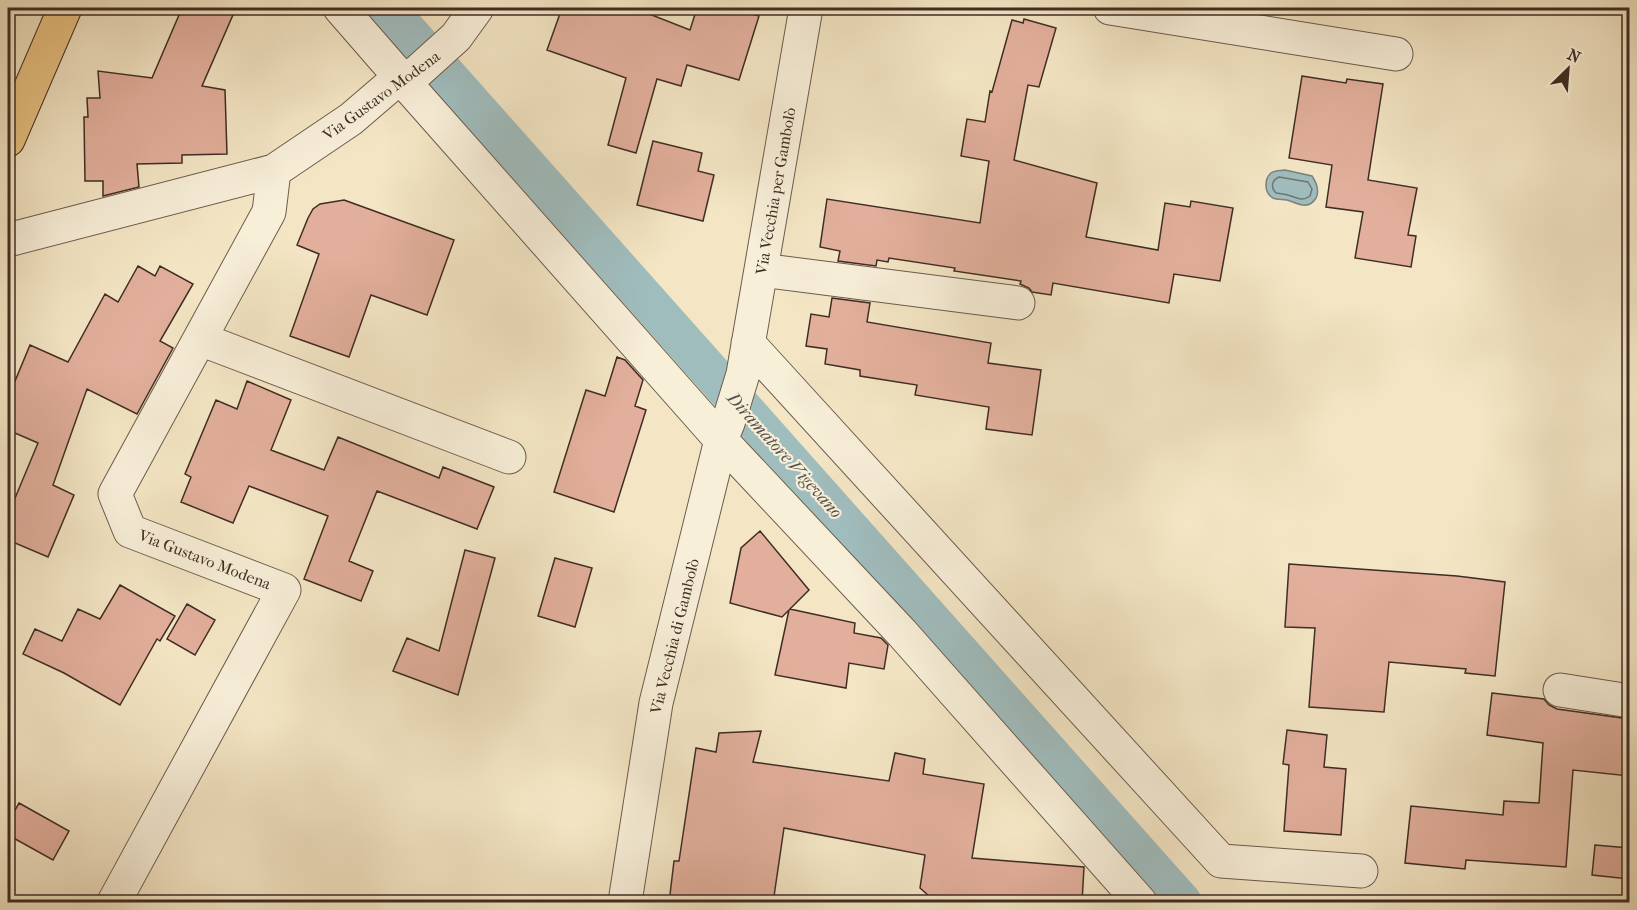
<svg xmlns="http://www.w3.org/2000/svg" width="1637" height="910" font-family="'IM FELL French Canon',serif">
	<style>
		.water { fill: #a0bdbe; stroke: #798380; stroke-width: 1.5 }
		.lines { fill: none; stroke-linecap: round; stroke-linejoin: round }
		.shore { stroke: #707571; stroke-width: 1.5 }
		.canal { stroke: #a0bdbe; stroke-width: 39 }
		.building { fill: #e2af9c; stroke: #3f2d24; stroke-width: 1.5 }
		.minor-casing { stroke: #6c5b4c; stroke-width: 35 }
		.major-casing { stroke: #3f2d24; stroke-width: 35 }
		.minor { stroke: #f8efd9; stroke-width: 33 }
		.major { stroke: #eac382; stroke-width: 33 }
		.labels { text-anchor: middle; stroke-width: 4.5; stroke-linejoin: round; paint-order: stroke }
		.street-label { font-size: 16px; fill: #3f2d24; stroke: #f8efd9 }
		.water-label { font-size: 18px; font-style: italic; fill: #57514a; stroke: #f8efd9 }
	</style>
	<rect width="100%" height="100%" fill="#f4e6c5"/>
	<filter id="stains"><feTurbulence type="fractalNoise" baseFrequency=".00333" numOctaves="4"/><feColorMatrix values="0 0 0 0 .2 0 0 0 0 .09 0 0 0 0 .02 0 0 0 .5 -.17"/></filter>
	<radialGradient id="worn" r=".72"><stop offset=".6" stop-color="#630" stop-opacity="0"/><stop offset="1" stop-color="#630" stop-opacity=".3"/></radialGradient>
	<path class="water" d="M 1285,170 L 1312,176 C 1316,182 1320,190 1316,198 C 1308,211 1297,203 1287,200 C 1282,199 1277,200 1273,198 C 1264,193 1264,179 1271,173 C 1275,170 1281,171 1285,170 Z"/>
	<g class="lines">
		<path class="shore" d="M 1279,177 L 1308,182 L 1312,189 L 1310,196 C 1303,201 1299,199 1291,196 C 1286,194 1281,194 1276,193 C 1270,187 1272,180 1279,177 Z"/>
		<path class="canal" d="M 387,8 L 1182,902"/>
	</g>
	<path class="building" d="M 182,8 L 236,8 L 202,86 L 225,90 L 227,154 L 182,155 L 182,163 L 137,164 L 139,187 L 103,196 L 103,181 L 85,181 L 84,117 L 88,117 L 87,98 L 100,98 L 98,71 L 152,78 Z
		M 562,8 L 634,8 L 690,30 L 697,8 L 731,8 L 759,16 L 739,80 L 687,65 L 681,86 L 657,79 L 636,153 L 608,145 L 626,78 L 547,50 Z
		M 1024,19 L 1056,28 L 1039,87 L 1028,85 L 1014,160 L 1097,183 L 1086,237 L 1158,250 L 1165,203 L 1190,207 L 1191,201 L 1233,208 L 1220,281 L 1174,274 L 1169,303 L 1053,283 L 1051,295 L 1032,292 L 1029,288 L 1020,284 L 1021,281 L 954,271 L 955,268 L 889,258 L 888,262 L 877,260 L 876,266 L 838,261 L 840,251 L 820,247 L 827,199 L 980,223 L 989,161 L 961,156 L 967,119 L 985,122 L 990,91 L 992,92 L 1012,20 L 1023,23 Z
		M 1302,76 L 1346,83 L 1347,79 L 1383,84 L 1368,180 L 1417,188 L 1408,235 L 1416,236 L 1411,267 L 1355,258 L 1363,212 L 1326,207 L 1332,165 L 1289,158 Z
		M 653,141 L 702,153 L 698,171 L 714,175 L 703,221 L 637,205 Z
		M 344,200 L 454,240 L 427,315 L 371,295 L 349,357 L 290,336 L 319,254 L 297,245 L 308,218 L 313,209 L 320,204 Z
		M 138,266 L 155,276 L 160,266 L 193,284 L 160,341 L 173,348 L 137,414 L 87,389 L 53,485 L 74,495 L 48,557 L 8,540 L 8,515 L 38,443 L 8,430 L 8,398 L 30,345 L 68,362 L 105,294 L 118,302 Z
		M 832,298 L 870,303 L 867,322 L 991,343 L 988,363 L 1041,370 L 1032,435 L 986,429 L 989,407 L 915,395 L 917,385 L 860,376 L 860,370 L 825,364 L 827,349 L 806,346 L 811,314 L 829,317 Z
		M 617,357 L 625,360 L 643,380 L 635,406 L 646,410 L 614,512 L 554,492 L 586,390 L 605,396 Z
		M 247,381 L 291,400 L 271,450 L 324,470 L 338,437 L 439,478 L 443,467 L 494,487 L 477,529 L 377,491 L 349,561 L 373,571 L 361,601 L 304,579 L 328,516 L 249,486 L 233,523 L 181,502 L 191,477 L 185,474 L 216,400 L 237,409 Z
		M 760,531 L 809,590 L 790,609 L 855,623 L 854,633 L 881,638 L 888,645 L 884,669 L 849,663 L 846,688 L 775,675 L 789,610 L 782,617 L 730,603 L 741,548 Z
		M 465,550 L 495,558 L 458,695 L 393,671 L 407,638 L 439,651 Z
		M 555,558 L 592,568 L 575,627 L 538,616 Z
		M 1289,564 L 1457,576 L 1505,582 L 1495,676 L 1465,673 L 1466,669 L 1389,662 L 1384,712 L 1309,707 L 1315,628 L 1285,627 Z
		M 120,585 L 175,616 L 160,641 L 157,639 L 120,705 L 64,673 L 23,654 L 35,629 L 62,641 L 78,609 L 100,619 Z
		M 187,604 L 215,620 L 195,655 L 167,639 Z
		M 1492,693 L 1544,699 L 1549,705 L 1557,709 L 1629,719 L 1629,776 L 1573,770 L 1566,867 L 1466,860 L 1465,869 L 1405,863 L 1411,806 L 1503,815 L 1504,801 L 1539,803 L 1543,743 L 1487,735 Z
		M 1287,730 L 1327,735 L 1324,767 L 1346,769 L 1341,835 L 1284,831 L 1289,765 L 1283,764 Z
		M 761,731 L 753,762 L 889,781 L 895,753 L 925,759 L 923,774 L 984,784 L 972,858 L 1084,867 L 1082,903 L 937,903 L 920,888 L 925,855 L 784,828 L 773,903 L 669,903 L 674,861 L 679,861 L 696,748 L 716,752 L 719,733 Z
		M 19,803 L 69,831 L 53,860 L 8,835 L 8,823 Z
		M 1595,845 L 1629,848 L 1629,879 L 1592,875 Z"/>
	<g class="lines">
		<defs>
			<path id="minor" d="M 340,8 L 400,77 L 721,440 L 902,633 L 1140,902
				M 1110,8 L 1396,54
				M 8,240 L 274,171 L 351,119 L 400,77 L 415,74 L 456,37 L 477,8
				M 761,270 L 1018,303
				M 200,339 L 509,457
				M 748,343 L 1221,861 L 1361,871
				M 1560,690 L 1630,701
				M 114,902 L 284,590 L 130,531 L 115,494 L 269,212 L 274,171
				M 625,902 L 656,703 L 721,440 L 728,423 L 743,374 L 806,8"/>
			<path id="major" d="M 8,140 L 65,8"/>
		</defs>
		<use href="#minor" class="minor-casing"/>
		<use href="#major" class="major-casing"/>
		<use href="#minor" class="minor"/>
		<use href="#major" class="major"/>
	</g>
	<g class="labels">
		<g class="street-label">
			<text transform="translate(381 95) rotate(-36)" y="6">Via Gustavo Modena</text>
			<text transform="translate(775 191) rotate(-80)" y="6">Via Vecchia per Gambolò</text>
			<text transform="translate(205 559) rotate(21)" y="6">Via Gustavo Modena</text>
			<text transform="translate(674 636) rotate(-76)" y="6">Via Vecchia di Gambolò</text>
		</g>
		<g class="water-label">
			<text transform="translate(785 455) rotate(48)" y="6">Diramatore Vigevano</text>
		</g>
	</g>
	<rect width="1637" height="910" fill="none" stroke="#f4e6c5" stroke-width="30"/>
	<rect x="9" y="9" width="1619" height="892" fill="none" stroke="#3f2d24" stroke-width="3"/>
	<rect x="15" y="15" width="1607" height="880" fill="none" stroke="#3f2d24" stroke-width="1.5"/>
	<g transform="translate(1568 69) rotate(25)" stroke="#f8efd9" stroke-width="4.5" paint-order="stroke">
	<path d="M0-4.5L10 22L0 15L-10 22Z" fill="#3f2d24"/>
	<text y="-9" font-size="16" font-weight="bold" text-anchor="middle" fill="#3f2d24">N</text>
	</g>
	<rect width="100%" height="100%" filter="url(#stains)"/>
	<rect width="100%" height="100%" fill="url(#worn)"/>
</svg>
